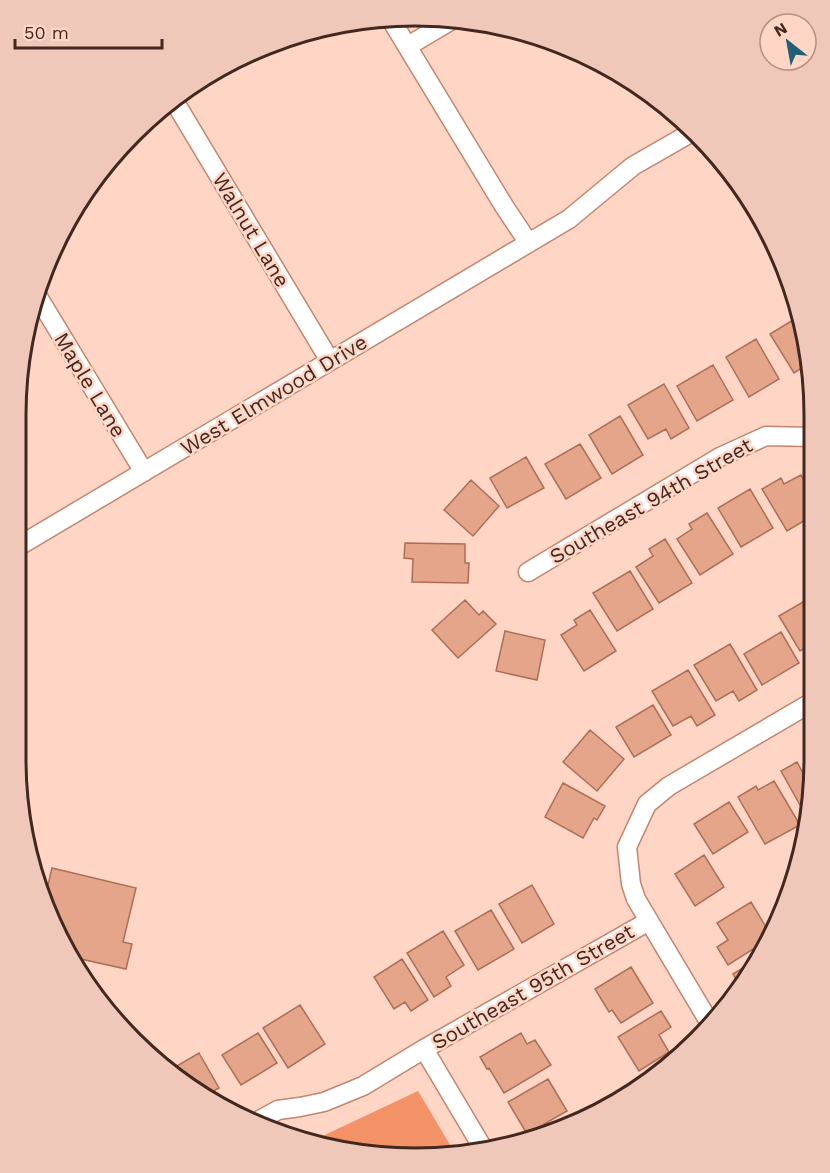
<svg xmlns="http://www.w3.org/2000/svg" width="830" height="1173" font-family="'Work Sans',sans-serif">
	<style>
		.green { fill: #f39167 }
		.building { fill: #e5a58b; stroke: #ab6f56; stroke-width: 1.5 }
		.lines { fill: none; stroke-linecap: round; stroke-linejoin: round }
		.minor-casing { stroke: #c3856c; stroke-width: 21 }
		.minor { stroke: #fff; stroke-width: 18 }
		.labels { text-anchor: middle; stroke-width: 5; stroke-linejoin: round; paint-order: stroke }
		.street-label { font-size: 21px; fill: #42281e; stroke: #ffd6c6 }
		.rim { fill: none; stroke: #42281e; stroke-width: 3 }
	</style>
	<rect width="100%" height="100%" fill="#ffd6c6"/>
	<path class="green" d="M 418,1091 L 456,1155 L 362,1155 L 314,1140 Z"/>
	<path class="building" d="M 798,317 L 811,362 L 794,373 L 770,334 Z
		M 756,339 L 779,379 L 749,397 L 726,357 Z
		M 713,365 L 733,400 L 697,421 L 677,386 Z
		M 664,384 L 689,428 L 671,439 L 666,429 L 648,439 L 628,405 Z
		M 620,416 L 643,455 L 612,474 L 589,435 Z
		M 580,444 L 601,478 L 566,499 L 545,464 Z
		M 526,457 L 544,488 L 507,508 L 490,478 Z
		M 801,475 L 812,495 L 812,516 L 787,531 L 762,489 L 781,478 L 784,484 Z
		M 471,480 L 499,506 L 473,536 L 444,510 Z
		M 750,489 L 773,528 L 741,547 L 718,508 Z
		M 707,513 L 733,554 L 700,575 L 677,539 L 692,529 L 689,524 Z
		M 665,539 L 692,583 L 659,603 L 636,567 L 653,556 L 649,549 Z
		M 405,543 L 465,544 L 465,563 L 469,563 L 468,583 L 412,582 L 413,559 L 404,558 Z
		M 630,571 L 653,609 L 617,631 L 593,593 Z
		M 813,596 L 813,643 L 800,651 L 779,616 Z
		M 465,600 L 479,615 L 483,611 L 496,624 L 458,658 L 432,630 Z
		M 590,610 L 616,651 L 584,671 L 561,635 L 577,625 L 574,620 Z
		M 505,631 L 545,640 L 537,680 L 496,671 Z
		M 781,632 L 799,663 L 762,685 L 744,654 Z
		M 730,644 L 757,690 L 739,701 L 733,691 L 716,701 L 694,665 Z
		M 688,670 L 715,715 L 697,726 L 691,716 L 673,726 L 652,691 Z
		M 653,705 L 671,735 L 634,757 L 616,727 Z
		M 590,730 L 624,759 L 597,791 L 563,762 Z
		M 797,762 L 803,773 L 814,767 L 814,784 L 810,811 L 805,814 L 781,771 Z
		M 774,781 L 800,825 L 765,844 L 738,797 L 756,786 L 758,790 Z
		M 563,783 L 605,806 L 597,820 L 594,818 L 583,838 L 545,817 Z
		M 729,802 L 748,832 L 713,854 L 694,824 Z
		M 704,855 L 724,887 L 695,906 L 675,874 Z
		M 52,868 L 136,888 L 123,942 L 132,944 L 126,969 L 72,957 L 45,898 Z
		M 532,885 L 554,924 L 522,943 L 499,904 Z
		M 751,902 L 772,937 L 728,965 L 717,947 L 728,940 L 717,923 Z
		M 491,910 L 514,949 L 478,970 L 455,931 Z
		M 443,931 L 464,965 L 446,977 L 451,986 L 434,997 L 407,953 Z
		M 759,958 L 741,987 L 733,974 Z
		M 402,959 L 428,1000 L 411,1011 L 405,1002 L 394,1009 L 374,977 Z
		M 631,967 L 653,1003 L 621,1023 L 612,1010 L 609,1012 L 595,989 Z
		M 300,1005 L 325,1044 L 288,1068 L 263,1028 Z
		M 661,1011 L 671,1027 L 659,1035 L 669,1052 L 639,1071 L 618,1037 Z
		M 258,1033 L 277,1063 L 241,1085 L 222,1055 Z
		M 521,1033 L 527,1044 L 535,1040 L 551,1065 L 504,1093 L 489,1068 L 487,1069 L 480,1057 Z
		M 199,1053 L 219,1088 L 208,1094 L 211,1099 L 170,1070 Z
		M 548,1079 L 567,1111 L 527,1134 L 508,1102 Z"/>
	<g class="lines">
		<defs>
			<path id="minor" d="M 390,18 L 504,206 L 528,242
				M 408,46 L 455,18
				M 173,99 L 330,361
				M 38,297 L 144,472
				M 19,546 L 569,219 L 633,166 L 694,131
				M 528,572 L 720,457 L 766,436 L 812,437
				M 711,1025 L 636,899 L 631,884 L 627,847 L 647,804 L 669,786 L 814,701
				M 424,1049 L 484,1150
				M 256,1122 L 278,1110 L 300,1107 L 324,1102 L 363,1086 L 424,1049 L 649,921"/>
		</defs>
		<use href="#minor" class="minor-casing"/>
		<use href="#minor" class="minor"/>
	</g>
	<g class="labels">
		<g class="street-label">
			<text transform="translate(251 230) rotate(59)" y="7">Walnut Lane</text>
			<text transform="translate(90 385) rotate(59)" y="7">Maple Lane</text>
			<text transform="translate(274 395) rotate(-31)" y="7">West Elmwood Drive</text>
			<text transform="translate(651 501) rotate(-30)" y="7">Southeast 94th Street</text>
			<text transform="translate(533 987) rotate(-30)" y="7">Southeast 95th Street</text>
		</g>
	</g>
	<path d="M0 0H830V1173H0ZM415 26H415A389 389 0 0 1 804 415V759A389 389 0 0 1 415 1148H415A389 389 0 0 1 26 759V415A389 389 0 0 1 415 26Z" fill="#f0c8b9" fill-rule="evenodd"/>
	<path class="rim" d="M415 26H415A389 389 0 0 1 804 415V759A389 389 0 0 1 415 1148H415A389 389 0 0 1 26 759V415A389 389 0 0 1 415 26Z"/>
	<g transform="translate(788 42) rotate(329)"><circle r="28" fill="#ffd6c6" stroke="#b39083" stroke-width="1.5"/>
	<path d="M0-4.5L10 22L0 15L-10 22Z" fill="#1f6074"/>
	<text y="-9" font-size="16" font-weight="bold" text-anchor="middle" fill="#42281e">N</text>
	</g>
	<path d="M15 39v9h147v-9" fill="none" stroke="#42281e" stroke-width="3"/>
	<text x="24" y="39" font-size="18" fill="#42281e" stroke="#ffd6c6" stroke-width="4.5" paint-order="stroke">50 m</text>
</svg>
